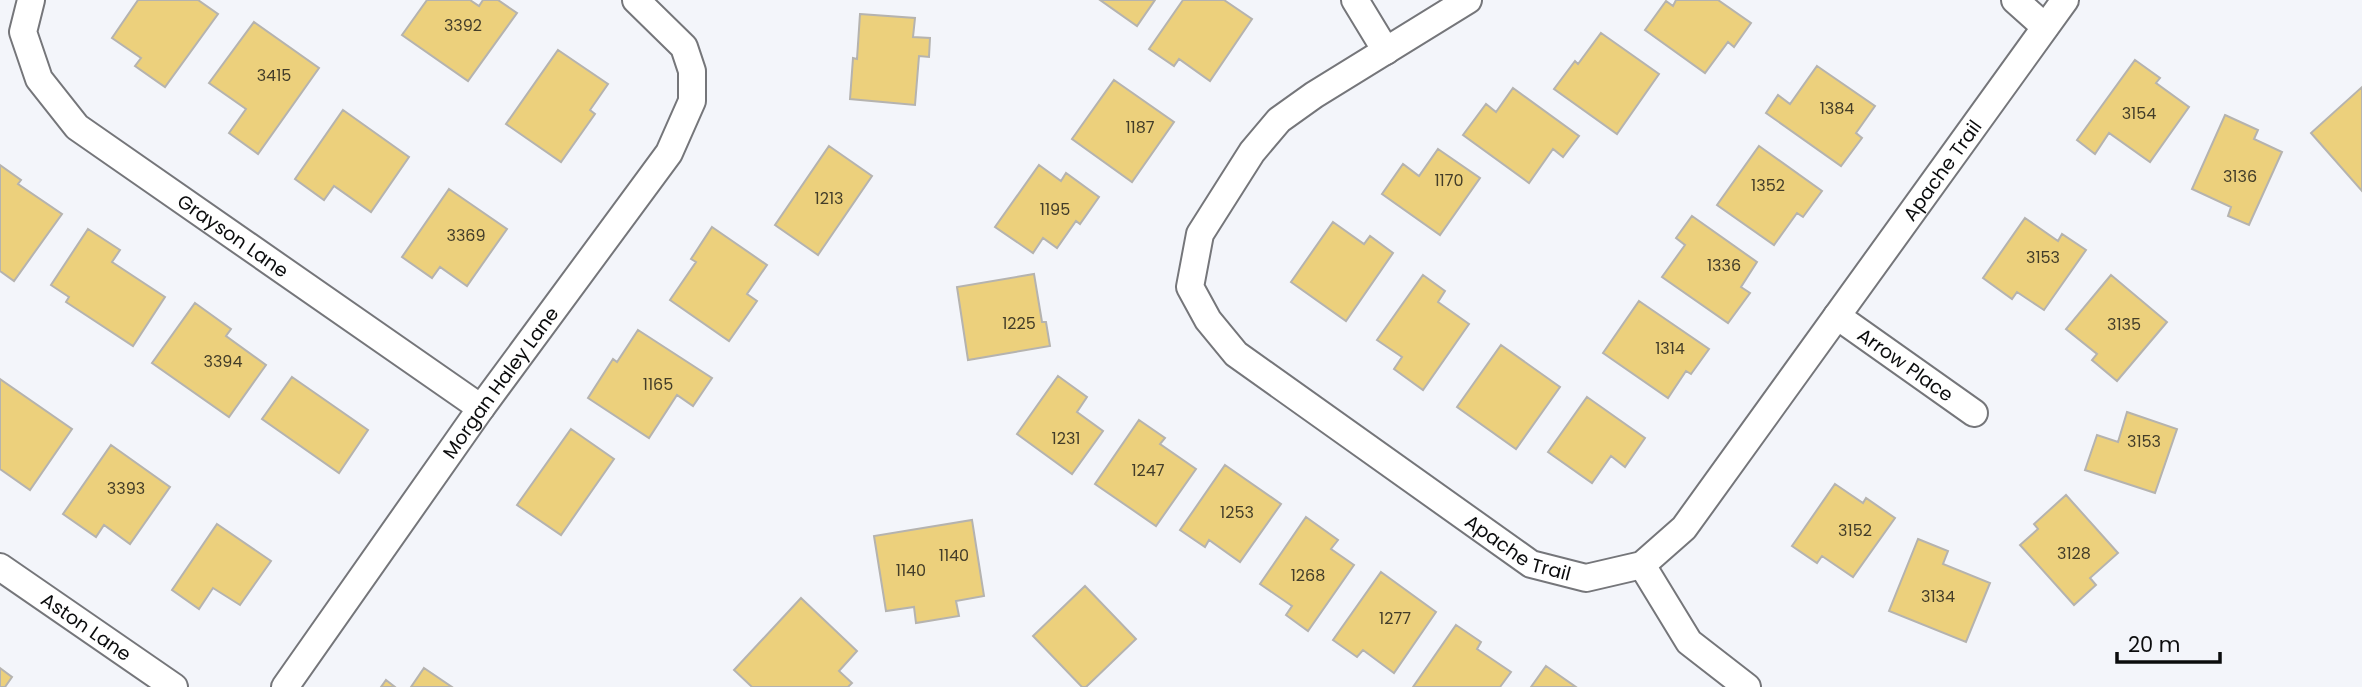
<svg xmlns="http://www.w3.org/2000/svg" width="2362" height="687" font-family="Poppins,sans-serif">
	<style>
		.building { fill: #ecd07c; stroke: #b5b3af; stroke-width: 2 }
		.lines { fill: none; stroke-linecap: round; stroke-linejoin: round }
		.minor-casing { stroke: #75767a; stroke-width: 30 }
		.minor { stroke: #fff; stroke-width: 26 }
		.labels { text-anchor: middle; stroke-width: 7; stroke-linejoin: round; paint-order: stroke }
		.number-label { font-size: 16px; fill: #433d29 }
		.street-label { font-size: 19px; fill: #0b0c0d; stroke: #f3f5fa }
	</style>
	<rect width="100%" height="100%" fill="#f3f5fa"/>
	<path class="building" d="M 138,0 L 198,0 L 218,14 L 165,87 L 135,66 L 141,58 L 112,38 Z
		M 427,0 L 470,0 L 479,6 L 483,0 L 498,0 L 517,13 L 468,81 L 402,35 Z
		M 1100,0 L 1155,0 L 1137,26 Z
		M 1183,0 L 1224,0 L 1252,19 L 1210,81 L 1179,59 L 1174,66 L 1149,49 Z
		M 1676,0 L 1718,0 L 1751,23 L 1734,47 L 1728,42 L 1705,73 L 1645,30 L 1666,1 L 1673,6 Z
		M 860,14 L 915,18 L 913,37 L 930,38 L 929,57 L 919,56 L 915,105 L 850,99 L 853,58 L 857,59 Z
		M 254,22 L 319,68 L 258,154 L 229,133 L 246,109 L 209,83 Z
		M 1601,33 L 1659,74 L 1617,134 L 1554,89 L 1575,61 L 1578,64 Z
		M 558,50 L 608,84 L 590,110 L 595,114 L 561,162 L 506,124 Z
		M 2135,60 L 2160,78 L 2156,83 L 2189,107 L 2150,162 L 2109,133 L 2095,154 L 2077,140 Z
		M 1817,66 L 1875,106 L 1856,133 L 1862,138 L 1841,166 L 1766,113 L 1778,95 L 1790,104 Z
		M 1114,80 L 1174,122 L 1132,182 L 1072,139 Z
		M 2362,87 L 2362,191 L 2311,133 Z
		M 1513,88 L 1579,136 L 1563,157 L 1553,149 L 1529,183 L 1463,135 L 1486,104 L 1496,112 Z
		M 343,110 L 409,157 L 371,212 L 334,186 L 324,200 L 295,179 Z
		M 2225,115 L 2258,130 L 2254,139 L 2282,152 L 2249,225 L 2228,216 L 2231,207 L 2192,189 Z
		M 829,146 L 872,176 L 818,255 L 775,225 Z
		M 1759,146 L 1822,191 L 1803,217 L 1797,213 L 1774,245 L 1717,205 Z
		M 1438,149 L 1480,178 L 1440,235 L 1382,194 L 1403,164 L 1419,176 Z
		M 0,165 L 21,180 L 18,184 L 62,214 L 14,281 L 0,271 Z
		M 1039,165 L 1061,181 L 1066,173 L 1099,197 L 1080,224 L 1076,221 L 1057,248 L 1043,238 L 1033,253 L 995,227 Z
		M 449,189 L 507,229 L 467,286 L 440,267 L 432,278 L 402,257 Z
		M 1692,216 L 1757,262 L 1741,287 L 1750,293 L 1728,323 L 1662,277 L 1685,245 L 1676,238 Z
		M 2025,218 L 2058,241 L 2062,234 L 2086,250 L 2044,310 L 2017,292 L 2012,299 L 1983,278 Z
		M 1333,222 L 1364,244 L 1370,236 L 1393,253 L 1346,321 L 1291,282 Z
		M 712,227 L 767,265 L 747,294 L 757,301 L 729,341 L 670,300 L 696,262 L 691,259 Z
		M 88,229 L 120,250 L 112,262 L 165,297 L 133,346 L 66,302 L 69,297 L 51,285 Z
		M 1034,274 L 1042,322 L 1046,322 L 1050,346 L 968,360 L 957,287 Z
		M 1423,275 L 1445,291 L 1438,302 L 1469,324 L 1423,390 L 1394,369 L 1402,357 L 1377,340 Z
		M 2111,275 L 2167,322 L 2117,381 L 2092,360 L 2097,354 L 2066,329 Z
		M 1639,301 L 1709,349 L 1691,374 L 1686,371 L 1668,398 L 1603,353 Z
		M 195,303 L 231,329 L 226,336 L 266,365 L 229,417 L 152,363 Z
		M 638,330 L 712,378 L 693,406 L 677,395 L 649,438 L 588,398 L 613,359 L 617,362 Z
		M 1501,345 L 1560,387 L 1516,449 L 1457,407 Z
		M 1058,376 L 1087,397 L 1077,412 L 1103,431 L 1072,474 L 1017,434 Z
		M 292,377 L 368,430 L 339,473 L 262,419 Z
		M 0,379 L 72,429 L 30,490 L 0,469 Z
		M 1587,397 L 1645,438 L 1625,467 L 1611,456 L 1592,483 L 1548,452 Z
		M 2127,412 L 2177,429 L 2155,493 L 2085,470 L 2097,435 L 2118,442 Z
		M 1139,420 L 1165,438 L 1160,444 L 1196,469 L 1156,526 L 1095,484 Z
		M 571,429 L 614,459 L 561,535 L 517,505 Z
		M 111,445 L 170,487 L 130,544 L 104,525 L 96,537 L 63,514 Z
		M 1225,465 L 1281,504 L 1240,562 L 1209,540 L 1205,547 L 1180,530 Z
		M 1835,484 L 1863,503 L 1866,498 L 1895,518 L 1853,577 L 1822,556 L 1817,563 L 1792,546 Z
		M 2066,495 L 2118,553 L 2090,578 L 2096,585 L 2074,605 L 2020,545 L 2038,529 L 2034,524 Z
		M 1306,517 L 1338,540 L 1331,549 L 1354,565 L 1308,631 L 1286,615 L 1292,606 L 1260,584 Z
		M 972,520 L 984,596 L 956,601 L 959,616 L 916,623 L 914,607 L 886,611 L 874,536 Z
		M 217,524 L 271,561 L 240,605 L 213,588 L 199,609 L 172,590 Z
		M 1918,539 L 1948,551 L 1943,564 L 1990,583 L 1966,642 L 1889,611 Z
		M 1381,572 L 1436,612 L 1394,673 L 1363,650 L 1357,657 L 1333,640 Z
		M 1085,586 L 1136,639 L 1086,687 L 1082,687 L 1033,636 Z
		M 801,598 L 857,651 L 839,671 L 852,683 L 848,687 L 752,687 L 734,670 Z
		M 1456,625 L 1481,642 L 1477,649 L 1511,672 L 1500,687 L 1413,687 Z
		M 1546,666 L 1576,687 L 1531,687 Z
		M 0,668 L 12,677 L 5,687 L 0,687 Z
		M 424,668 L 452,687 L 411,687 Z
		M 386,680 L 395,687 L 381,687 Z"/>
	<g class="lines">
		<defs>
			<g id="minor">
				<path id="s1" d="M 31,0 L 23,32 L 39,79 L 77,127 L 481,408"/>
				<path d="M 1355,0 L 1386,51"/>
				<path id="s2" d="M 1468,0 L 1314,95 L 1279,120 L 1252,152 L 1200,234 L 1190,287 L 1208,320 L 1236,354 L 1531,564 L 1586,578 L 1642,565 L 1684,528 L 2065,0"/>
				<path d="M 2015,0 L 2045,27"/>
				<path id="s3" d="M 1837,316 L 1974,413"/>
				<path d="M 1642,565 L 1689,642 L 1747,687"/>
				<path id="s4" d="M 0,567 L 174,687"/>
				<path id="s5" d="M 285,687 L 481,408 L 669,153 L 692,101 L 692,71 L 684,47 L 636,0"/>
			</g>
		</defs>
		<use href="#minor" class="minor-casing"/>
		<use href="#minor" class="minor"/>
	</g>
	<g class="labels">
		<g class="number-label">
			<text x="463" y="31">3392</text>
			<text x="274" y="81">3415</text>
			<text x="1837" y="114">1384</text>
			<text x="2139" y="119">3154</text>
			<text x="1140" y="133">1187</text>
			<text x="2240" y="182">3136</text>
			<text x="1449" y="186">1170</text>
			<text x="1768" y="191">1352</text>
			<text x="829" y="204">1213</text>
			<text x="1055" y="215">1195</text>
			<text x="466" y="241">3369</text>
			<text x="2043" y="263">3153</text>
			<text x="1724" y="271">1336</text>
			<text x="1019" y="329">1225</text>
			<text x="2124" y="330">3135</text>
			<text x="1670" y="354">1314</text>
			<text x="223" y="367">3394</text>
			<text x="658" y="390">1165</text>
			<text x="1066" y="444">1231</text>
			<text x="2144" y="447">3153</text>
			<text x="1148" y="476">1247</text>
			<text x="126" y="494">3393</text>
			<text x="1237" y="518">1253</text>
			<text x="1855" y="536">3152</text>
			<text x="2074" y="559">3128</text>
			<text x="954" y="561">1140</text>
			<text x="911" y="576">1140</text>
			<text x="1308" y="581">1268</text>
			<text x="1938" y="602">3134</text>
			<text x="1395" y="624">1277</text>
		</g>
		<g class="street-label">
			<text dy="7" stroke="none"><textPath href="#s2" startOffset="1472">Apache Trail</textPath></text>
			<text dy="7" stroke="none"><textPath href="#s1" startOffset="334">Grayson Lane</textPath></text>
			<text dy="7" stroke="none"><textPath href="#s3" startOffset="84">Arrow Place</textPath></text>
			<text dy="7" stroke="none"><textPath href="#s5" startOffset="373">Morgan Haley Lane</textPath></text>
			<text dy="7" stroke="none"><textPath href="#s2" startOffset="842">Apache Trail</textPath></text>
			<text dy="7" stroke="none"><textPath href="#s4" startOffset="105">Aston Lane</textPath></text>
		</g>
	</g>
	<path d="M2117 652v10h103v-10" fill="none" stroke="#0b0c0d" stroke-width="3.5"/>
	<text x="2128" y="652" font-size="21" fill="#0b0c0d" stroke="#f3f5fa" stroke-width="5" paint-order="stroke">20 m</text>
</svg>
